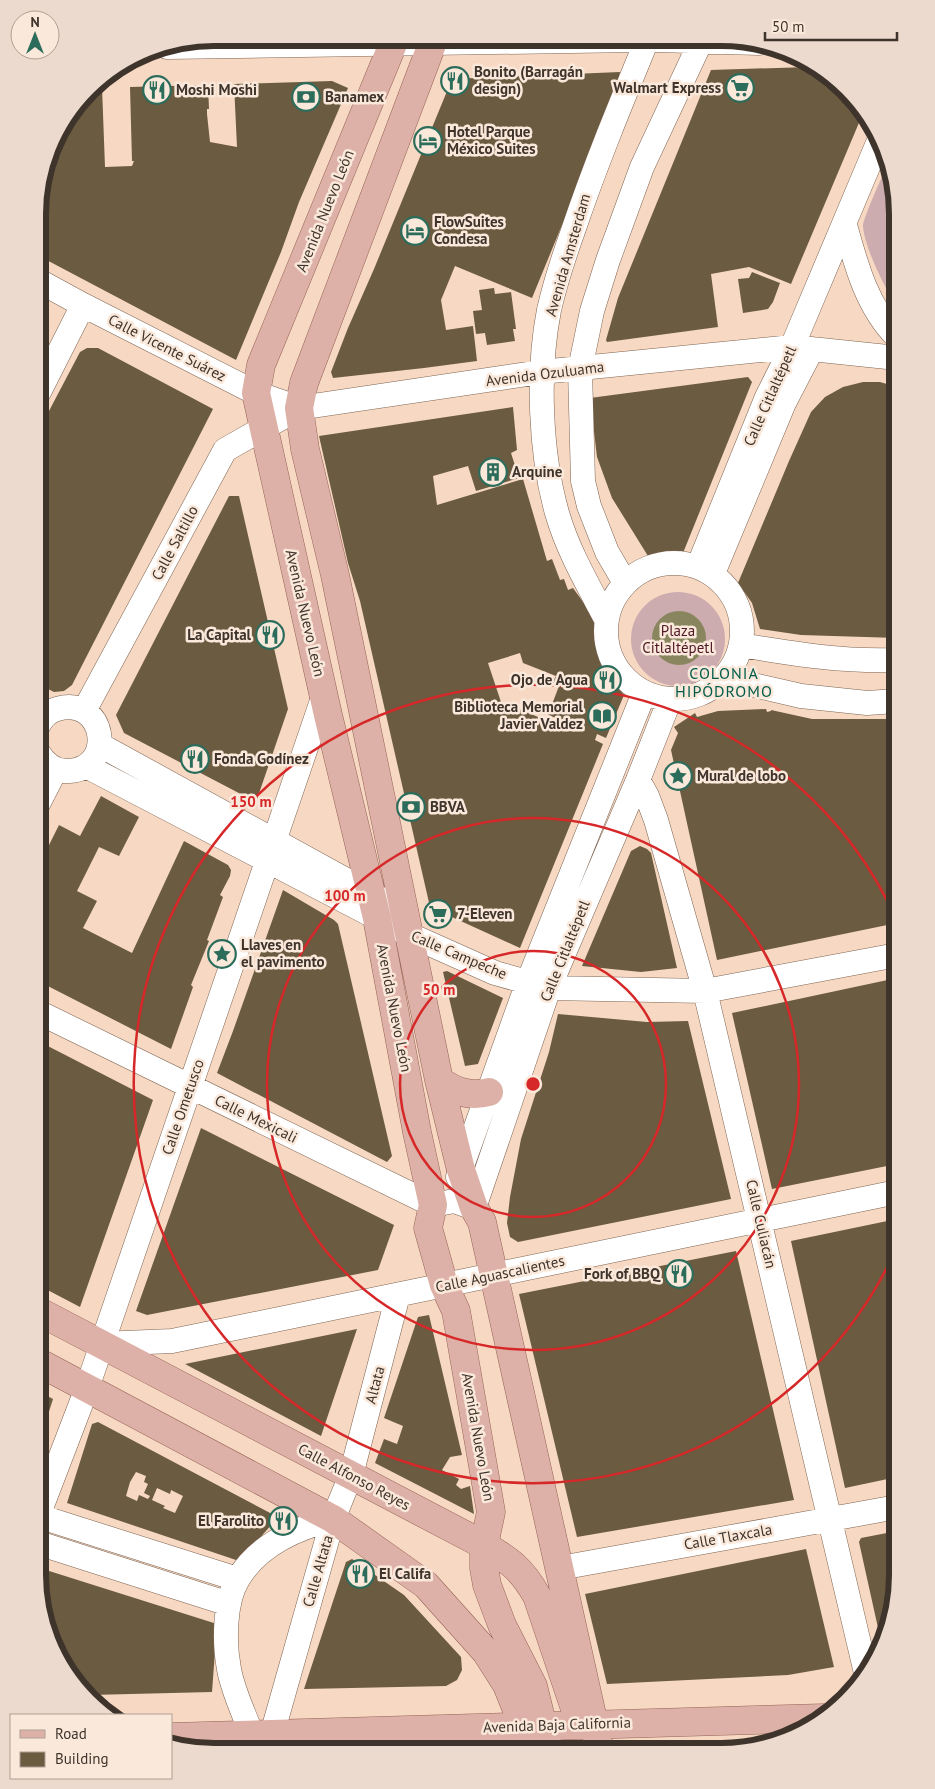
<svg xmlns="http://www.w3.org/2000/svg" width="935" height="1789" font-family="'PT Sans',sans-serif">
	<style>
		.green { fill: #cdacb0 }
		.water { fill: #89865f }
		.building { fill: #6b5b41; fill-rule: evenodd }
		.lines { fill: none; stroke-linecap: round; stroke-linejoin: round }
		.minor-casing { stroke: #7f6552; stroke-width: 25 }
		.major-casing { stroke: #976356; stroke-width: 29 }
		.minor { stroke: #fff; stroke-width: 24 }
		.major { stroke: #ddb1a7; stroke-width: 28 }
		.ring { fill: none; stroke: #d62828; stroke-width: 2.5 }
		.labels { text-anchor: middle; stroke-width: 5; stroke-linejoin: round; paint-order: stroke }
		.poi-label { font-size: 15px; font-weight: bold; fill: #3f342b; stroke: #fae8db; text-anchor: start }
		.street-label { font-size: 15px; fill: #3f342b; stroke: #fae8db }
		.park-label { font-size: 15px; fill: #4f1724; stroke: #fae8db }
		.neighbourhood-label { font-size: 16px; letter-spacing: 1px; fill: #035c4a; stroke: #fae8db }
		.rim { fill: none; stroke: #3f342b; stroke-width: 6 }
		.centre { fill: #d62828; stroke: #fae8db; stroke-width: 2.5 }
		.ring-label { font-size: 15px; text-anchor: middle; font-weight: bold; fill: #d62828; stroke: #fae8db; stroke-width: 5; stroke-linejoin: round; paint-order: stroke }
	</style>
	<rect width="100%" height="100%" fill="#f6d8c3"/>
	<path class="green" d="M 889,162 L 897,215 L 897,307 C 886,291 864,246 863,226 C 863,218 884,172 889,162 Z
		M631 639a47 47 0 1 1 94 0a47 47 0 1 1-94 0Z"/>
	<path class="water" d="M652 638a27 27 0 1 1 54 0a27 27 0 1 1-54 0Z"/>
	<path class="building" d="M 808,67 L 837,81 L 861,118 L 791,284 L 749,267 L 711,274 L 718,327 L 607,342 L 606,340 L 618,298 L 711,70 Z
		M 620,72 L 615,96 L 532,298 L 455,266 L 441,300 L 446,330 L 473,326 L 477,361 L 424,368 L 333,378 L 331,372 L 348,328 L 374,269 L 452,79 Z
		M 332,81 L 348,88 L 299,202 L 281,252 L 236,360 L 39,256 L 39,192 L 56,136 L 93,87 L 102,87 L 105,167 L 132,166 L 134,161 L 132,161 L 130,87 L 208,85 L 209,109 L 207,109 L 207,114 L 210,142 L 237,147 L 234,84 Z
		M 752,272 L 780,283 L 773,302 L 768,309 L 743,313 L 738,279 L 749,278 Z
		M 494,288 L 495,294 L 511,292 L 516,329 L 513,329 L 515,341 L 487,345 L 485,333 L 476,334 L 473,311 L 482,310 L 479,290 Z
		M 39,316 L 49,322 L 39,342 Z
		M 87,348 L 98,348 L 213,409 L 72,685 L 64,691 L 54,692 L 38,684 L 39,430 L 80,352 Z
		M 748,377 L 752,382 L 683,553 L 648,556 L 612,498 L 597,457 L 590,398 Z
		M 863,382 L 880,382 L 897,387 L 897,638 L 801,635 L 760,629 L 752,603 L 738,583 L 789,461 L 811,412 L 825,397 L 843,387 Z
		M 513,407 L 517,450 L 511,453 L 519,478 L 476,491 L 468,466 L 433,476 L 437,505 L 523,479 L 547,561 L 552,559 L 560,580 L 564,579 L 568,590 L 573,588 L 601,627 L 601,642 L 607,668 L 614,683 L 624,695 L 606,738 L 597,734 L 595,740 L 603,744 L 520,948 L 430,907 L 360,601 L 348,563 L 319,436 ZM 520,653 L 523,663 L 556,676 L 552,683 L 559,686 L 548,715 L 578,726 L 575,732 L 501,702 L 488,663 Z
		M 229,496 L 239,496 L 288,709 L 256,802 L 124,733 L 116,715 Z
		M 766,709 L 767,712 L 771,711 L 771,710 L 812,719 L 897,719 L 897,923 L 717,960 L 671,750 L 678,733 L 674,727 L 695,713 L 697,717 L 718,711 Z
		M 101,796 L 139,817 L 119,856 L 99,847 L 77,891 L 97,901 L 83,928 L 132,953 L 184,841 L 228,865 L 231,870 L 230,876 L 220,895 L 223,897 L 207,940 L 209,941 L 191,985 L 193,987 L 171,1049 L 38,981 L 38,867 L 59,825 L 80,836 Z
		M 640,846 L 647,849 L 651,853 L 677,968 L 641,972 L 582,966 L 631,851 Z
		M 283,890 L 334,920 L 338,924 L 392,1156 L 387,1162 L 217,1073 L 233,1031 Z
		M 447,971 L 503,998 L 478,1064 L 465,1066 L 443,972 Z
		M 897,978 L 897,1164 L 772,1189 L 732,1013 Z
		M 558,1014 L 647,1022 L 688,1021 L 731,1199 L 518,1242 L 510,1237 L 507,1223 L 510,1197 L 521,1139 L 549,1052 Z
		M 38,1041 L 153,1100 L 80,1307 L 38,1285 Z
		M 201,1128 L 394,1225 L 378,1270 L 147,1315 L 136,1311 Z
		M 897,1219 L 897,1477 L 845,1488 L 791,1241 Z
		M 736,1251 L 794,1500 L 577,1537 L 519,1294 Z
		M 429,1315 L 462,1455 L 450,1457 L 442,1470 L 459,1479 L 456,1485 L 461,1489 L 470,1486 L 474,1514 L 375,1463 L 384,1439 L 397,1444 L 403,1426 L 384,1418 L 418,1317 Z
		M 357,1329 L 321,1436 L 185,1364 L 303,1340 Z
		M 38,1391 L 53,1399 L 38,1446 Z
		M 98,1422 L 272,1514 L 273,1523 L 243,1557 L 236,1560 L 67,1503 L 92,1424 ZM 136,1472 L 146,1476 L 144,1482 L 148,1484 L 144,1493 L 150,1496 L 148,1499 L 139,1495 L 137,1501 L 126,1496 L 130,1482 ZM 157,1488 L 170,1494 L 171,1490 L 183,1496 L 175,1513 L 163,1508 L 165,1506 L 152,1500 Z
		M 897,1531 L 897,1586 L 882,1646 L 859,1542 L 861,1538 Z
		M 806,1549 L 834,1667 L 788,1675 L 607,1684 L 585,1594 Z
		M 352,1559 L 404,1595 L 461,1657 L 462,1670 L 457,1680 L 446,1686 L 304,1689 L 346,1562 Z
		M 46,1570 L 217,1624 L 212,1692 L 90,1695 L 47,1631 L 40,1587 Z"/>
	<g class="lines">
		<defs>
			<path id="minor" d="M 657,40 L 759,43
				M 167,47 L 634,40
				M 845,225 C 856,265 867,307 897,337
				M 39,281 L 83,305 L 256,393 L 299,408
				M 39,392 L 83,305
				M606 631a68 68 0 1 1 136 0a68 68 0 1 1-136 0Z
				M 698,567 L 767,397 L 792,347 L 878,143
				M 714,571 L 784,403 L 812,349
				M 625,583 L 607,552 L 589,506 L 583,481 L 580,369 L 592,311 L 608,260 L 642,167 L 701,41
				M 606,619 C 588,585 568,551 557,513 C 540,453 537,372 549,310 C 555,284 564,256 573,231 C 595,166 621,103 647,40
				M 741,645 C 794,654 843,662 897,660
				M 723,678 L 801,696 L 867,703 L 897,701
				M 84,711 L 225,450 L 299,408 L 541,372 L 792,347 L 897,358
				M 100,745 L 406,913
				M 38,752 C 45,764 55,772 69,771 C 117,768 105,695 57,709 C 49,711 42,718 38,726
				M 86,766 L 410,935 L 495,973 L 549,988 L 705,991 L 897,955
				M 638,780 L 647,796 L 656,820 L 705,991 L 866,1673
				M 38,804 L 56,769
				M 38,1012 L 433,1205
				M 458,1177 L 528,982 L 644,693
				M 433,1205 L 454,1201 L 474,1208 L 549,988 L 638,780 L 670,699
				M 101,1344 L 172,1341 L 897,1192
				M 38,1516 L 87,1388 L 324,695
				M 38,1516 L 237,1579
				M 38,1543 L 229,1604
				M 560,1568 L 897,1507
				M 272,1734 L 333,1519 L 351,1475 L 398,1295
				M 246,1750 L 252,1735 C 244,1713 233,1692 229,1669 C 224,1643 224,1602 238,1579 C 258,1545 296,1528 333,1519
				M 518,1751 L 521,1727"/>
			<path id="major" d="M 395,39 L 261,365 L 256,393 L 328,715 L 377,918 L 417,1132 L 433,1205 L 428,1228 L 444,1285 L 456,1311 L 491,1512 L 484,1545 L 484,1568 L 487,1585 L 502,1625 L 533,1686 L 549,1751
				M 434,39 L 304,383 L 299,408 L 305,449 L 335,575 L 439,1080 L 461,1170 L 474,1208 L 482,1222 L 600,1751
				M 439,1080 C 455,1092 470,1097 489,1092
				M 38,1311 L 484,1545 C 510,1561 522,1569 537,1596 L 575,1709
				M 38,1362 L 333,1519 L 426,1585 L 486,1652 L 507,1685 L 517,1710 L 521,1727
				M 171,1737 L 823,1718"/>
		</defs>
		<use href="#minor" class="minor-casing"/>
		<use href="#major" class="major-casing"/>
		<use href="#minor" class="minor"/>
		<use href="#major" class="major"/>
	</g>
	<g class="ring">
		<circle cx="533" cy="1084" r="133"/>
		<circle cx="533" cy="1084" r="266"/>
		<path d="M896 1249A399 399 0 1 1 896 919"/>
	</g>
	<defs>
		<symbol id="restaurant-ring" viewBox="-11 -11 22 22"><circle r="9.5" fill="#fae8db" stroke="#2b6c5b" stroke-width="1.5"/><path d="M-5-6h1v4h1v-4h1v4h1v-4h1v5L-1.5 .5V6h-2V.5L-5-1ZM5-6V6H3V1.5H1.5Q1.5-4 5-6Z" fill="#2b6c5b"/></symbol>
		<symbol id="supermarket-ring" viewBox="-11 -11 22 22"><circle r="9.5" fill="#fae8db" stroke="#2b6c5b" stroke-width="1.5"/><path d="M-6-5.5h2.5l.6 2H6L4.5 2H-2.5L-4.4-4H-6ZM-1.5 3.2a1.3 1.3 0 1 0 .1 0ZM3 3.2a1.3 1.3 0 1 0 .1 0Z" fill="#2b6c5b"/></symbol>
		<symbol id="bank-ring" viewBox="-11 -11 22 22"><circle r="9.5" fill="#fae8db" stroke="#2b6c5b" stroke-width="1.5"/><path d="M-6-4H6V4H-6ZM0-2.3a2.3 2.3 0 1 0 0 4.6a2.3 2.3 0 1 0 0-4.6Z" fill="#2b6c5b"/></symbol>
		<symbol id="hotel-ring" viewBox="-11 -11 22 22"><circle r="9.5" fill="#fae8db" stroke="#2b6c5b" stroke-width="1.5"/><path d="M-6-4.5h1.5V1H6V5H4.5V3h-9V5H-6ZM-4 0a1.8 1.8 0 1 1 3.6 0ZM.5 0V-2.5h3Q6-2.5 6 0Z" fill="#2b6c5b"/></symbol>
		<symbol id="building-ring" viewBox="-11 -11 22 22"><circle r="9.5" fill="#fae8db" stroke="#2b6c5b" stroke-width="1.5"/><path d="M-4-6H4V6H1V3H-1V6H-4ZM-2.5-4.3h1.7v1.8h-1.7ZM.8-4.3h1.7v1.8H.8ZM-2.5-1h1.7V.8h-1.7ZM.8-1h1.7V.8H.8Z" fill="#2b6c5b"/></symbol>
		<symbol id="library-ring" viewBox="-11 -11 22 22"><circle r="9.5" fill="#fae8db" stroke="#2b6c5b" stroke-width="1.5"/><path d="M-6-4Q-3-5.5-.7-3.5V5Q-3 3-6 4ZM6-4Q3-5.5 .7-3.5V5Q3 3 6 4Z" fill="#2b6c5b"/></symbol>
		<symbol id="sight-ring" viewBox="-11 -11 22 22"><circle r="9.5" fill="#fae8db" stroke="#2b6c5b" stroke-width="1.5"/><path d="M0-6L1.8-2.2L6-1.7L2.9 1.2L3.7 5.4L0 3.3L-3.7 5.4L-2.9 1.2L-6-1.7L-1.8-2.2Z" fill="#2b6c5b"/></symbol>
	</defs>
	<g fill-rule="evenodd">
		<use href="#restaurant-ring" x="439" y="65" width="32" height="32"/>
		<use href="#supermarket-ring" x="724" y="72" width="32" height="32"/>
		<use href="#restaurant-ring" x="141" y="74" width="32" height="32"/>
		<use href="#bank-ring" x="290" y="81" width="32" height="32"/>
		<use href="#hotel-ring" x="412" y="125" width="32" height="32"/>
		<use href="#hotel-ring" x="399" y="215" width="32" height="32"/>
		<use href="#building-ring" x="477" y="456" width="32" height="32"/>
		<use href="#restaurant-ring" x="254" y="619" width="32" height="32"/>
		<use href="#restaurant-ring" x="591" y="664" width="32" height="32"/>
		<use href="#library-ring" x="586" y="700" width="32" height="32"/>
		<use href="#restaurant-ring" x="179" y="743" width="32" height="32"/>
		<use href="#sight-ring" x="662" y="760" width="32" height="32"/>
		<use href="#bank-ring" x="395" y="791" width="32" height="32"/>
		<use href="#supermarket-ring" x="422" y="898" width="32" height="32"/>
		<use href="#sight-ring" x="206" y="938" width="32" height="32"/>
		<use href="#restaurant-ring" x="663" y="1258" width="32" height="32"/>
		<use href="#restaurant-ring" x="267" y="1505" width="32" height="32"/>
		<use href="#restaurant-ring" x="344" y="1558" width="32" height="32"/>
	</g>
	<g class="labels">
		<g class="poi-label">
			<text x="474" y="77">Bonito (Barragán<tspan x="474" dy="17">design)</tspan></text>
			<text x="721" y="93" text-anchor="end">Walmart Express</text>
			<text x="176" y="95">Moshi Moshi</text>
			<text x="325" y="102">Banamex</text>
			<text x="447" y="137">Hotel Parque<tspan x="447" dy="17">México Suites</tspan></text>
			<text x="434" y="227">FlowSuites<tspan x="434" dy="17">Condesa</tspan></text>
			<text x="512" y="477">Arquine</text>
			<text x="251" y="640" text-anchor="end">La Capital</text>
			<text x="588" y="685" text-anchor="end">Ojo de Agua</text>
			<text x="583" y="712" text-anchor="end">Biblioteca Memorial<tspan x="583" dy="17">Javier Valdez</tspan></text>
			<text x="214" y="764">Fonda Godínez</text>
			<text x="697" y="781">Mural de lobo</text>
			<text x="430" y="812">BBVA</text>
			<text x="457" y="919">7-Eleven</text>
			<text x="241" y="950">Llaves en<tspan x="241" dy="17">el pavimento</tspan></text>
			<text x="660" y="1279" text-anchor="end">Fork of BBQ</text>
			<text x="264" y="1526" text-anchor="end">El Farolito</text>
			<text x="379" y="1579">El Califa</text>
		</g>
		<g class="street-label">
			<text transform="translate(325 211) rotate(-68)" y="5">Avenida Nuevo León</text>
			<text transform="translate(568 255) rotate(-74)" y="5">Avenida Amsterdam</text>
			<text transform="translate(167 348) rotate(27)" y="5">Calle Vicente Suárez</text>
			<text transform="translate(545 374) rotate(-7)" y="5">Avenida Ozuluama</text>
			<text transform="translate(770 396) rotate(-66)" y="5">Calle Citlaltépetl</text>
			<text transform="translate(175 543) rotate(-62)" y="5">Calle Saltillo</text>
			<text transform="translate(305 613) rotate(77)" y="5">Avenida Nuevo León</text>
			<text transform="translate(565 951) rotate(-68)" y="5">Calle Citlaltépetl</text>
			<text transform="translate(459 955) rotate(23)" y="5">Calle Campeche</text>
			<text transform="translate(394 1008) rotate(79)" y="5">Avenida Nuevo León</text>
			<text transform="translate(183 1107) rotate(-71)" y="5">Calle Ometusco</text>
			<text transform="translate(256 1119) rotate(26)" y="5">Calle Mexicali</text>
			<text transform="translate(761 1224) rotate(77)" y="5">Calle Culiacán</text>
			<text transform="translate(500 1274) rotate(-12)" y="5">Calle Aguascalientes</text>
			<text transform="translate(375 1385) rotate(-75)" y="5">Altata</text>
			<text transform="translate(478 1437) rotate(80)" y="5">Avenida Nuevo León</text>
			<text transform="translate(354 1477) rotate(28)" y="5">Calle Alfonso Reyes</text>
			<text transform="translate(728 1537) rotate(-10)" y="5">Calle Tlaxcala</text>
			<text transform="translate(318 1571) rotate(-74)" y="5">Calle Altata</text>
			<text transform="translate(557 1725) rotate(-2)" y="5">Avenida Baja California</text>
		</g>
		<g class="park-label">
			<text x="678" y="636">Plaza<tspan x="678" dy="17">Citlaltépetl</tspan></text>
		</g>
		<g class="neighbourhood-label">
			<text x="724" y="679">COLONIA<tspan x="724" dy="18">HIPÓDROMO</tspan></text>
		</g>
	</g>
	<path d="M0 0H935V1789H0ZM214 46H721A168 168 0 0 1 889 214V1575A168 168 0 0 1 721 1743H214A168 168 0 0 1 46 1575V214A168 168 0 0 1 214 46Z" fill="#ebdacd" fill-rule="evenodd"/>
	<path class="rim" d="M214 46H721A168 168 0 0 1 889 214V1575A168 168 0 0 1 721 1743H214A168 168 0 0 1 46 1575V214A168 168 0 0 1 214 46Z"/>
	<circle cx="533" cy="1084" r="8" class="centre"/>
	<g class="ring-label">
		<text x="251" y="807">150 m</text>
		<text x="345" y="901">100 m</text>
		<text x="439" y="995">50 m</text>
	</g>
	<rect x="10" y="1714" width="162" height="65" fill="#fae8db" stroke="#afa095"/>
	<rect x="20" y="1730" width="25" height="8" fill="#ddb1a7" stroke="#afa095"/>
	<text x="55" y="1739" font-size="15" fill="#3f342b">Road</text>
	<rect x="20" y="1752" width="25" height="15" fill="#6b5b41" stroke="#afa095"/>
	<text x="55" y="1764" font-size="15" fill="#3f342b">Building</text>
	<g transform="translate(35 35)"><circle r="24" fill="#fae8db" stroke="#afa095"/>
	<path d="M0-4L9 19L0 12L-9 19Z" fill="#2b6c5b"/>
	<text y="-8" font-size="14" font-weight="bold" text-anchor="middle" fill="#3f342b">N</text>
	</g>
	<path d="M765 32v8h132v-8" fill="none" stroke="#3f342b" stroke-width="2.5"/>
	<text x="772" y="32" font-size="15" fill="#3f342b" stroke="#fae8db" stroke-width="4" paint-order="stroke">50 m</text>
</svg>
